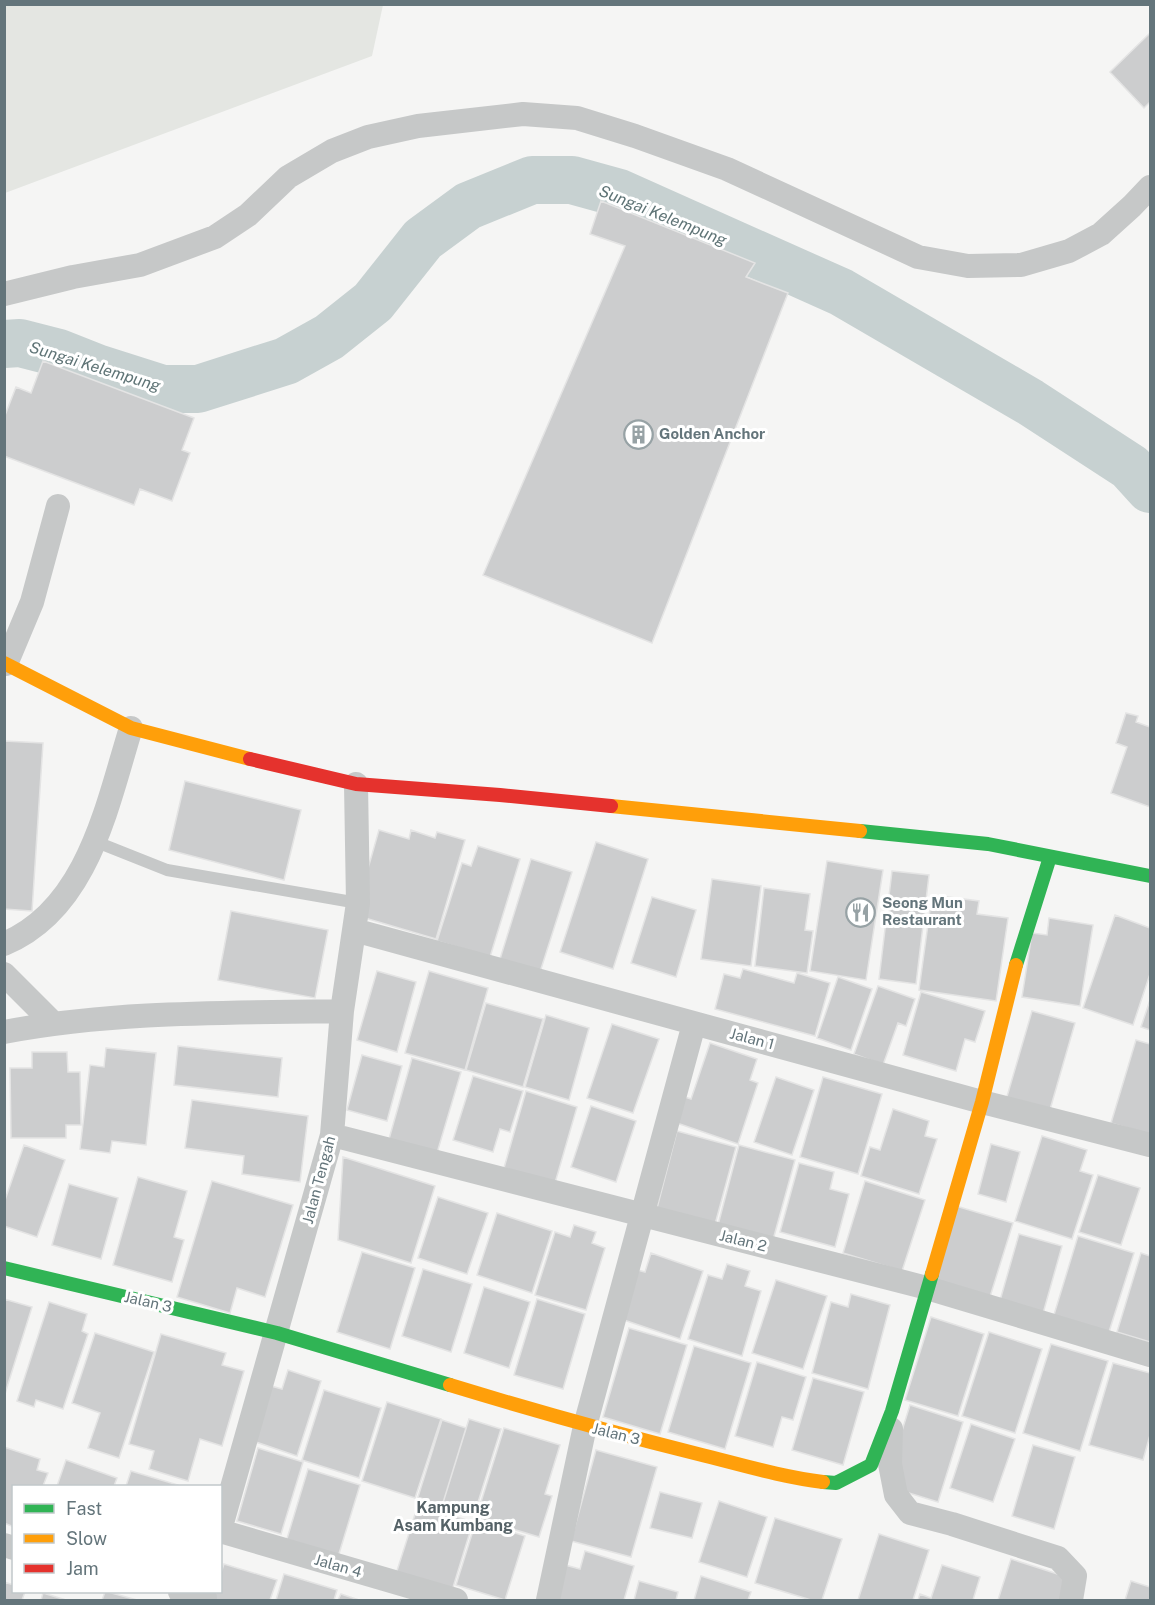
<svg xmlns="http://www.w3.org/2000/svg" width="1155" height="1605" font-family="'Public Sans',sans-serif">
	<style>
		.green { fill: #e4e6e2 }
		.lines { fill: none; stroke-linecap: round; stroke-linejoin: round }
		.river { stroke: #c7d1d1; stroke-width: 48 }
		.building { fill: #cccdce; stroke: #e4e4e4; stroke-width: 1.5 }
		.lane { stroke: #c6c8c8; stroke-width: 12 }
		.street { stroke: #c6c8c8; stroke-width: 24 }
		.fast { stroke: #30b455; stroke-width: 14 }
		.slow { stroke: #ff9f0a; stroke-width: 14 }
		.jam { stroke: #e5322d; stroke-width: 14 }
		.labels { text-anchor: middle; stroke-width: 6; stroke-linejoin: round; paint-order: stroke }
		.poi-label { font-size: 15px; font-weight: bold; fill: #64757b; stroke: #fff; text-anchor: start }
		.street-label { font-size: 15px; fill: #64757b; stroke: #fff }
		.water-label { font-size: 16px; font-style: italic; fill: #5f7476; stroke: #fff }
		.neighbourhood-label { font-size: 16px; font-weight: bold; fill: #556267; stroke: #fff }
	</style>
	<rect width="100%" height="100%" fill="#f5f5f4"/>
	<path class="green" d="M 5,4 L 383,4 L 383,5 L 372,56 L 5,193 Z"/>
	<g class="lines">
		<path class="river" d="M 4,344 L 20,343 L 59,353 L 97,368 L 163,389 L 198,389 L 286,361 L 329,337 L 373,302 L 423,239 L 468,206 L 532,180 L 572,180 L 619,193 L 841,292 L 1030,402 L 1130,467 L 1150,489"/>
	</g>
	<path class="building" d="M 1150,33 L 1150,102 L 1144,108 L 1110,72 Z
		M 601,201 L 755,263 L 746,277 L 788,293 L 652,643 L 483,575 L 625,246 L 590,234 Z
		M 43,361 L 194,418 L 182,450 L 190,453 L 172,501 L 140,489 L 134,505 L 4,456 L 4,418 L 16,387 L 31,393 Z
		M 1126,713 L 1138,716 L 1136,722 L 1150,727 L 1150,807 L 1111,793 L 1127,747 L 1116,743 Z
		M 4,741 L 43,743 L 32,911 L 4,909 Z
		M 185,781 L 301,810 L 284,880 L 169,850 Z
		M 379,830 L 409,839 L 411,830 L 435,838 L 437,832 L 465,840 L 436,939 L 365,918 L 367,872 Z
		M 596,842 L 648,859 L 613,969 L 560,952 Z
		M 478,846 L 520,859 L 490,957 L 437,941 L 462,863 L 471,866 Z
		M 531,859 L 572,872 L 540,972 L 500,959 Z
		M 827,861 L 883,870 L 866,980 L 810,971 Z
		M 892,871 L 929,875 L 916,984 L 879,979 Z
		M 712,879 L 761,886 L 751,966 L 701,959 Z
		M 764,888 L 810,894 L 805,930 L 813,931 L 807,973 L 755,966 Z
		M 932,895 L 979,901 L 977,914 L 1008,918 L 996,1001 L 919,990 Z
		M 652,897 L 696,910 L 676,977 L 631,963 Z
		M 231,911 L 328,930 L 315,998 L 218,980 Z
		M 1115,915 L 1150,928 L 1150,974 L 1133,1025 L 1083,1008 Z
		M 1049,918 L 1093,925 L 1080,1006 L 1022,997 L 1032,933 L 1047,935 Z
		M 743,969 L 794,983 L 797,973 L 830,983 L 815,1036 L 715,1009 L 724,974 L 740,978 Z
		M 377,971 L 416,982 L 397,1052 L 357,1040 Z
		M 429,971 L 488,988 L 465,1070 L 405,1053 Z
		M 838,977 L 872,989 L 851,1050 L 817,1038 Z
		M 878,986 L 915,999 L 906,1026 L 898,1023 L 883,1065 L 854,1054 Z
		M 921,992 L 985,1011 L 975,1042 L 965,1039 L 956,1071 L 903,1055 Z
		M 1150,1000 L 1150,1030 L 1141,1027 Z
		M 486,1003 L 543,1019 L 523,1087 L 466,1070 Z
		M 1032,1011 L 1075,1023 L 1049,1113 L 1006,1100 Z
		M 546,1015 L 589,1028 L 569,1100 L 525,1087 Z
		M 612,1024 L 659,1039 L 633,1113 L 587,1098 Z
		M 1136,1040 L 1150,1044 L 1150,1135 L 1111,1123 Z
		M 710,1043 L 757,1059 L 750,1080 L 758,1083 L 738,1144 L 671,1121 L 679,1095 L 691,1099 Z
		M 178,1046 L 282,1058 L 278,1097 L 174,1085 Z
		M 106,1048 L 156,1053 L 146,1145 L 112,1141 L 110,1153 L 80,1149 L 90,1065 L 104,1067 Z
		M 32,1052 L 67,1052 L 68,1072 L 80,1072 L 81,1125 L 66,1125 L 66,1138 L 11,1138 L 10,1068 L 32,1068 Z
		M 362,1055 L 402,1066 L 387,1121 L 347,1110 Z
		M 412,1058 L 461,1072 L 437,1153 L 389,1139 Z
		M 473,1076 L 523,1091 L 510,1132 L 500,1129 L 493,1152 L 453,1140 Z
		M 776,1077 L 814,1090 L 792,1155 L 754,1142 Z
		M 823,1077 L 882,1094 L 858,1174 L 800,1157 Z
		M 526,1091 L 577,1107 L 555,1183 L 504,1168 Z
		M 192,1100 L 308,1116 L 300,1182 L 242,1174 L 244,1156 L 185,1148 Z
		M 591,1106 L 636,1121 L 616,1182 L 571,1167 Z
		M 893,1109 L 929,1121 L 925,1136 L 937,1139 L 919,1194 L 861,1176 L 870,1147 L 880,1150 Z
		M 677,1131 L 736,1147 L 714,1228 L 656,1212 Z
		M 1042,1136 L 1087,1150 L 1080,1171 L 1093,1175 L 1072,1239 L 1015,1221 Z
		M 991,1144 L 1020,1152 L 1006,1202 L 978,1194 Z
		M 24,1145 L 65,1160 L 37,1237 L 4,1226 L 4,1203 Z
		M 739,1145 L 795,1160 L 773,1240 L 718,1225 Z
		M 343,1157 L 435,1186 L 411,1263 L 338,1240 Z
		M 799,1163 L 834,1172 L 830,1189 L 849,1194 L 835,1247 L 780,1232 Z
		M 1098,1175 L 1140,1188 L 1121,1245 L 1079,1232 Z
		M 138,1177 L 187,1191 L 174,1237 L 184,1240 L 172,1282 L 113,1265 Z
		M 212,1181 L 293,1205 L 265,1297 L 237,1288 L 230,1313 L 177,1297 Z
		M 865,1181 L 925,1200 L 902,1271 L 843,1253 Z
		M 69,1184 L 118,1198 L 101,1259 L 52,1245 Z
		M 438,1197 L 488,1213 L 467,1274 L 418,1258 Z
		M 956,1206 L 1013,1223 L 989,1300 L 933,1282 Z
		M 497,1213 L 552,1231 L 532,1293 L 477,1275 Z
		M 574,1225 L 596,1232 L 592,1243 L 605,1248 L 586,1310 L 535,1295 L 555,1232 L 570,1237 Z
		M 1019,1234 L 1062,1246 L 1042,1317 L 999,1304 Z
		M 1078,1236 L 1134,1253 L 1108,1335 L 1053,1318 Z
		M 362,1252 L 415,1268 L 390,1349 L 337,1332 Z
		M 651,1253 L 703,1271 L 680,1339 L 618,1318 L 634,1269 L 645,1272 Z
		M 1141,1253 L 1150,1256 L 1150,1342 L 1117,1332 Z
		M 727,1264 L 750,1271 L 745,1286 L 761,1291 L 742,1356 L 688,1339 L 708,1275 L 722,1279 Z
		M 423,1269 L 472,1284 L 451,1352 L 402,1336 Z
		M 776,1280 L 827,1296 L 803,1369 L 752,1353 Z
		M 484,1287 L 530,1302 L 509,1368 L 464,1353 Z
		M 851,1294 L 890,1305 L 868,1389 L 812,1373 L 831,1302 L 848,1307 Z
		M 4,1299 L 32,1307 L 4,1397 Z
		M 537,1299 L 585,1314 L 563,1389 L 514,1375 Z
		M 49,1302 L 87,1314 L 82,1331 L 88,1334 L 63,1409 L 36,1400 L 34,1407 L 17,1401 Z
		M 931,1317 L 984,1334 L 958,1416 L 905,1400 Z
		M 629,1328 L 687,1345 L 660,1434 L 603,1417 Z
		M 989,1332 L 1042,1349 L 1015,1433 L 962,1416 Z
		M 95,1333 L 154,1352 L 119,1458 L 88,1448 L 100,1413 L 72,1403 Z
		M 161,1334 L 226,1353 L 222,1365 L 244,1371 L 222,1446 L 200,1439 L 188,1481 L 149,1469 L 154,1451 L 129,1444 Z
		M 1051,1344 L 1108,1361 L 1080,1451 L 1023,1433 Z
		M 694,1346 L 751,1363 L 725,1449 L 668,1432 Z
		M 757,1362 L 806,1377 L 793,1420 L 782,1417 L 773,1447 L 735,1436 Z
		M 1113,1363 L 1150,1373 L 1150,1435 L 1143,1460 L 1089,1445 Z
		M 288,1370 L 321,1381 L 297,1456 L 253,1441 L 271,1386 L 282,1389 Z
		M 813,1378 L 864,1392 L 843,1465 L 792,1450 Z
		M 324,1390 L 381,1408 L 359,1478 L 302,1460 Z
		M 387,1402 L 441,1419 L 415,1498 L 362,1481 Z
		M 910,1405 L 963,1422 L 938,1502 L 896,1489 L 892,1463 Z
		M 469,1419 L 501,1429 L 474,1515 L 442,1506 Z
		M 442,1420 L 466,1428 L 442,1506 L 418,1497 Z
		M 971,1424 L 1015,1439 L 993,1502 L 950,1488 Z
		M 504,1428 L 560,1445 L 545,1494 L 552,1496 L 539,1537 L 476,1518 Z
		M 1033,1445 L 1075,1457 L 1054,1529 L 1012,1516 Z
		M 4,1447 L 40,1459 L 37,1470 L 48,1473 L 43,1486 L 14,1486 L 14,1527 L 4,1523 Z
		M 258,1448 L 303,1462 L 281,1534 L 237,1521 Z
		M 596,1450 L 657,1467 L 631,1557 L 571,1541 Z
		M 66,1460 L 117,1478 L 114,1486 L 57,1486 Z
		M 308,1469 L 360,1485 L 338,1557 L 286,1542 Z
		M 131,1471 L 178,1485 L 178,1486 L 126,1486 Z
		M 660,1492 L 702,1503 L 692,1538 L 650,1528 Z
		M 719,1501 L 767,1517 L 747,1577 L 699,1562 Z
		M 418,1505 L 473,1522 L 451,1594 L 395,1577 Z
		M 775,1518 L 842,1539 L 822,1600 L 811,1600 L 755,1583 Z
		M 476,1521 L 525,1536 L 505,1600 L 456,1585 Z
		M 879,1534 L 929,1550 L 913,1600 L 858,1600 Z
		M 585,1551 L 634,1566 L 624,1600 L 561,1600 L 555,1599 L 565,1565 L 580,1569 Z
		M 1011,1559 L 1070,1578 L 1063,1600 L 998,1600 Z
		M 224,1564 L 277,1580 L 270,1600 L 213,1600 L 216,1592 L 220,1592 L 220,1576 Z
		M 942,1565 L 980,1577 L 973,1600 L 918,1600 L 920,1594 L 931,1598 Z
		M 284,1574 L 337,1590 L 334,1600 L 276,1600 Z
		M 701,1576 L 751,1592 L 748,1600 L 694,1600 Z
		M 639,1581 L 678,1592 L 676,1600 L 634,1600 Z
		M 1131,1581 L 1150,1587 L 1150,1600 L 1125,1600 Z
		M 4,1582 L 14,1585 L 14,1592 L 25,1592 L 22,1600 L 4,1600 Z
		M 105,1592 L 108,1592 L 137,1600 L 102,1600 Z
		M 43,1593 L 66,1600 L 41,1600 Z
		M 341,1594 L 359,1600 L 338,1600 Z"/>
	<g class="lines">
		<path class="lane" d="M 94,841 L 167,870 L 358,903"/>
		<path class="street" d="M 4,294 L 73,277 L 140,265 L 215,237 L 248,215 L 288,177 L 332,151 L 368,137 L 418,126 L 523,114 L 577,118 L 635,136 L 727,169 L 918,257 L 968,266 L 1021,265 L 1069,251 L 1101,234 L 1132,206 L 1150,187
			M 6,664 L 32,602 L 58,506
			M 354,930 L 982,1102 L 1150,1145
			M 4,944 C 88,909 107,805 131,728
			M 4,974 L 53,1023
			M 4,1032 C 115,1011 229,1013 342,1011
			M 332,1135 L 927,1288 L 1150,1355
			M 891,1429 L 890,1464 L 896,1495 L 910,1513 L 952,1524 L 1058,1558 L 1075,1576 L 1071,1600
			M 220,1530 L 332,1135 L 342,1011 L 358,903 L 356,784
			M 220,1531 L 456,1600
			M 4,1545 L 14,1548
			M 180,1592 L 205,1598
			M 548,1600 L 585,1426 L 694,1024"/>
		<path class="fast" d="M 860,831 L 988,844 L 1150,876
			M 1016,965 L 1050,857
			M 4,1268 L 277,1333 L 450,1385
			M 823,1482 L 836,1483 L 871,1465 L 892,1411 L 932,1274"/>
		<path class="slow" d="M 4,663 L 131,728 L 250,759
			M 611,806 L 860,831
			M 932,1274 L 982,1102 L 1016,965
			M 450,1385 C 532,1410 614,1433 698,1454 C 739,1464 781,1477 823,1482"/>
		<path class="jam" d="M 250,759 L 356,784 L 500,795 L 611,806"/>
	</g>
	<defs>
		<symbol id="building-ring" viewBox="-11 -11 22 22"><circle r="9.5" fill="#fff" stroke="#97a2a5" stroke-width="1.5"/><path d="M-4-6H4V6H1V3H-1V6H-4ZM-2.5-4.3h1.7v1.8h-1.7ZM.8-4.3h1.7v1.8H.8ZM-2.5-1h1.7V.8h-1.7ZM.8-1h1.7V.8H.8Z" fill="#97a2a5"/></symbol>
		<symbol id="restaurant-ring" viewBox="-11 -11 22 22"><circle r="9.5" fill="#fff" stroke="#97a2a5" stroke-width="1.5"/><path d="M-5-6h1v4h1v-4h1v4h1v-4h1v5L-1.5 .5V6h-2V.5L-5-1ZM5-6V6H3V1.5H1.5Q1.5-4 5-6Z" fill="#97a2a5"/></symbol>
	</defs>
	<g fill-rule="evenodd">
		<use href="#building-ring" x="622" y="418" width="33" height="33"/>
		<use href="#restaurant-ring" x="844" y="896" width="33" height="33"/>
	</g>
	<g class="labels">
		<g class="poi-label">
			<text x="659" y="439">Golden Anchor</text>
			<text x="882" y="908">Seong Mun<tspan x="882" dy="17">Restaurant</tspan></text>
		</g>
		<g class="street-label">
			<text transform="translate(752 1039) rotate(15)" y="5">Jalan 1</text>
			<text transform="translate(319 1180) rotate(-75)" y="5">Jalan Tengah</text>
			<text transform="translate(743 1241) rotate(14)" y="5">Jalan 2</text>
			<text transform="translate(148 1302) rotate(13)" y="5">Jalan 3</text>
			<text transform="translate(616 1434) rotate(14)" y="5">Jalan 3</text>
			<text transform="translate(338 1566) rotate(16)" y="5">Jalan 4</text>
		</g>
		<g class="water-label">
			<text transform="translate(663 215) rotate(22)" y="6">Sungai Kelempung</text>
			<text transform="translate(95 366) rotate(17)" y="6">Sungai Kelempung</text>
		</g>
		<g class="neighbourhood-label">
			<text x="453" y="1513">Kampung<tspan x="453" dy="18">Asam Kumbang</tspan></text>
		</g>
	</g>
	<rect width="1155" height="1605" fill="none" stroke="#64757b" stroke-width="12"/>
	<rect x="12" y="1485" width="210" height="108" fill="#ffffff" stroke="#c1c8ca" stroke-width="1.5"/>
	<rect x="24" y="1504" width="30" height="9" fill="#30b455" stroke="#c1c8ca" stroke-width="1.5"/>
	<text x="66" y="1515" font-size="18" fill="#64757b">Fast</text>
	<rect x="24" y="1534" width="30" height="9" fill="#ff9f0a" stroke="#c1c8ca" stroke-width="1.5"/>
	<text x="66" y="1545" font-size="18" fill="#64757b">Slow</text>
	<rect x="24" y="1564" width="30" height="9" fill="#e5322d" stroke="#c1c8ca" stroke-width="1.5"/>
	<text x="66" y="1575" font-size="18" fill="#64757b">Jam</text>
</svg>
